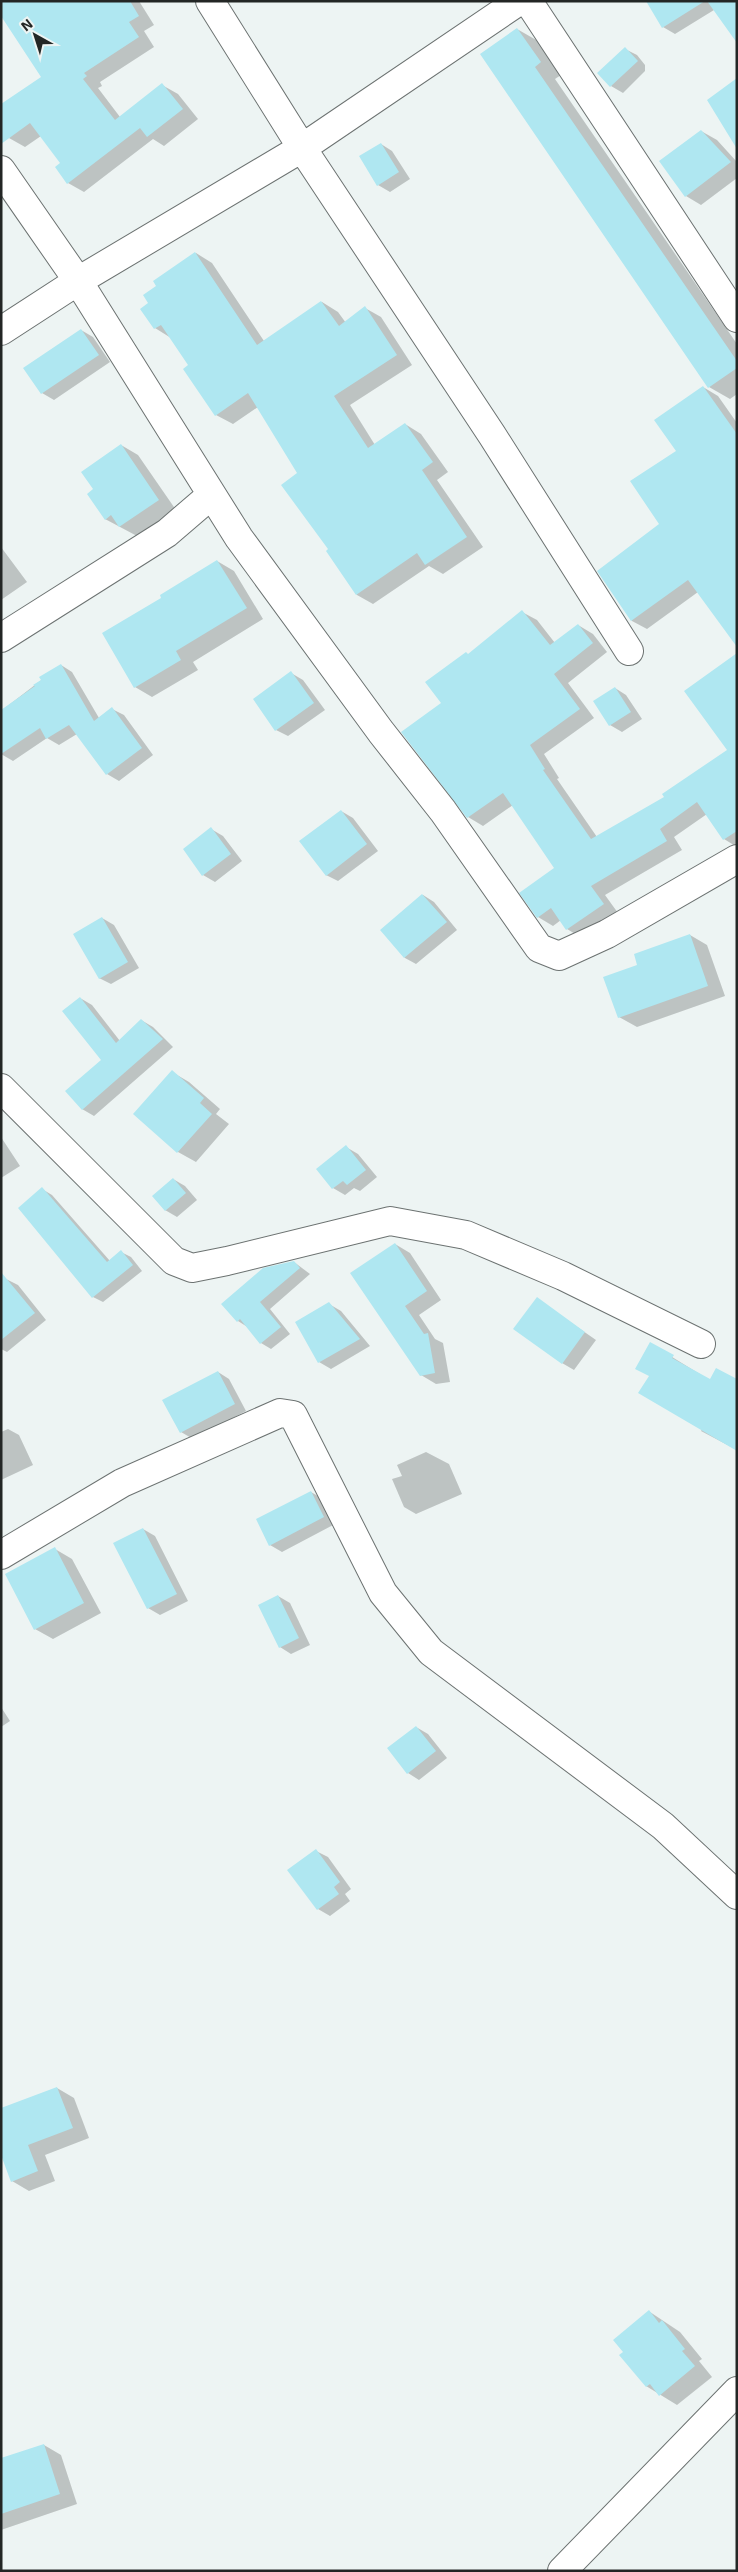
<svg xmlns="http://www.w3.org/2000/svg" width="738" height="2572" font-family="'Exo 2',sans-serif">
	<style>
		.shadow { fill: #0003 }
		.building { fill: #afe7f1 }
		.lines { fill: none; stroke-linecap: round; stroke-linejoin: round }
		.minor-casing { stroke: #6c7271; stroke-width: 30 }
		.minor { stroke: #fff; stroke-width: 28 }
	</style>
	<rect width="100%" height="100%" fill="#edf4f3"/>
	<path class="shadow" d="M 1,1 L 139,1 L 154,25 L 144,31 L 154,47 L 100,82 L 102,86 L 98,88 L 120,117 L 162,85 L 178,94 L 198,119 L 164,146 L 153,139 L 84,192 L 68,183 L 62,163 L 41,136 L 25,147 L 9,138 L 42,77 Z
		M 647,1 L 737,1 L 714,10 L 675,34 L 663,27 Z
		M 517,29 L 538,41 L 561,75 L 555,79 L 737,344 L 737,394 L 730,399 L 709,387 L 482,54 Z
		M 625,49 L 637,55 L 645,65 L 645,71 L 623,93 L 611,86 Z
		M 701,131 L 717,140 L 737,162 L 737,178 L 701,205 L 686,196 Z
		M 381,144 L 392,151 L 410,179 L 390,192 L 378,185 Z
		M 196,253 L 212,263 L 264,341 L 322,302 L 338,312 L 346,323 L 365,308 L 381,317 L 412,365 L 350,405 L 375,445 L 405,424 L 421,434 L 448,472 L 437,480 L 483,547 L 443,574 L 429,566 L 373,604 L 357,595 L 328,551 L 330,550 L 299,473 L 258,407 L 233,424 L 216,415 L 190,365 L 171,338 L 155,328 L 150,304 L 158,286 Z
		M 81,330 L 93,337 L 110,362 L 54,400 L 42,393 L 25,368 Z
		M 703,387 L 718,396 L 737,423 L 737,645 L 698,592 L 647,629 L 632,621 L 598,571 L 661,525 L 677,451 Z
		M 121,445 L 138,455 L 176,510 L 137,536 L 105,519 L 95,490 Z
		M 1,547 L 27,582 L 1,600 Z
		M 217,561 L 234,571 L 263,619 L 193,662 L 198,670 L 152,697 L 135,687 L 163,598 Z
		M 522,612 L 537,620 L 555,643 L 578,625 L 593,634 L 607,652 L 568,683 L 594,718 L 544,754 L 559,778 L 557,779 L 597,837 L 666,797 L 729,750 L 737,655 L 737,847 L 724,839 L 707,814 L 674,837 L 682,850 L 605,895 L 618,913 L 582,938 L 567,929 L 561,920 L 553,926 L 538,917 L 521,893 L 556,868 L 513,805 L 483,826 L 468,817 L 442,703 L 469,655 Z
		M 61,665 L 72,672 L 99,718 L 112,709 L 124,715 L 153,755 L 119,781 L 107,774 L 77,734 L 59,745 L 47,738 L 13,761 L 1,754 L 1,711 Z
		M 291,673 L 303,680 L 325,710 L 288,736 L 276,730 Z
		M 615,688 L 626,695 L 642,719 L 622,732 L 610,725 Z
		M 341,811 L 353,818 L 378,851 L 338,881 L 326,875 Z
		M 211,829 L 223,836 L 242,861 L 215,882 L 203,875 Z
		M 423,895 L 434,902 L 457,930 L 416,964 L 405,958 L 382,930 Z
		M 102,918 L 114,925 L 139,968 L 111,984 L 99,978 Z
		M 690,935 L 707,945 L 725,996 L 637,1027 L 619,1017 Z
		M 80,998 L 92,1005 L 120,1041 L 141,1020 L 153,1027 L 173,1047 L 94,1116 L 82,1109 L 102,1060 Z
		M 172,1072 L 189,1082 L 220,1109 L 216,1114 L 229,1124 L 196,1162 L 178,1152 L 135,1114 Z
		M 1,1137 L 20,1166 L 1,1178 Z
		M 346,1147 L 358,1154 L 377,1177 L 360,1191 L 354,1188 L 345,1195 L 333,1188 L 318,1170 Z
		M 173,1179 L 185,1186 L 197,1200 L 177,1217 L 165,1210 Z
		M 42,1189 L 52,1195 L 110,1261 L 121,1252 L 131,1257 L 142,1271 L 103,1302 L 93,1297 Z
		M 395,1244 L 410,1253 L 441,1300 L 419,1315 L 435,1339 L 443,1343 L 450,1382 L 436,1384 L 421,1375 L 355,1278 Z
		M 294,1262 L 310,1274 L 270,1309 L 290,1334 L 271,1349 L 261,1343 L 249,1328 L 238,1321 L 223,1304 Z
		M 6,1279 L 18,1285 L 46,1320 L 7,1352 L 1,1349 L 1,1282 Z
		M 537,1299 L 596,1340 L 574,1370 L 562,1363 Z
		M 329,1304 L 341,1311 L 370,1346 L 331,1369 L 319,1362 L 297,1322 Z
		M 651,1344 L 711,1381 L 737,1450 L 701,1431 L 703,1428 L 650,1376 Z
		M 218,1372 L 229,1379 L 246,1411 L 193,1439 L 181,1432 Z
		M 8,1429 L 19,1435 L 33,1465 L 1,1480 L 1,1432 Z
		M 426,1452 L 449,1464 L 462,1494 L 416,1514 L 404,1507 L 392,1479 L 402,1476 L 397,1465 Z
		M 311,1492 L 323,1499 L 335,1524 L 282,1552 L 270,1545 Z
		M 143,1529 L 155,1536 L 188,1601 L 160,1615 L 148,1608 Z
		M 55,1549 L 72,1559 L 101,1613 L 53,1639 L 35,1629 Z
		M 278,1596 L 290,1603 L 310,1645 L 291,1654 L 280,1647 Z
		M 1,1707 L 10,1721 L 1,1727 Z
		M 416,1727 L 428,1734 L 447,1758 L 419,1780 L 408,1773 Z
		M 316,1851 L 328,1857 L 351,1889 L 345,1894 L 350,1901 L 330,1916 L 318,1909 L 289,1870 Z
		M 57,2088 L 74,2098 L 89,2138 L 45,2155 L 55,2181 L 29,2191 L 12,2181 L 1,2152 Z
		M 650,2312 L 680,2332 L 702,2359 L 699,2361 L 712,2377 L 677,2405 L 646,2386 Z
		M 44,2445 L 61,2455 L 77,2504 L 1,2530 L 1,2460 Z"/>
	<path class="building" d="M 1,1 L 130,1 L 139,16 L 129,22 L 139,37 L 84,73 L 87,76 L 83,79 L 115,120 L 162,83 L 183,109 L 147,137 L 140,128 L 67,184 L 55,167 L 60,163 L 30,123 L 1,144 L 1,104 L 41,77 L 1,16 Z
		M 646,1 L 705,1 L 662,28 Z
		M 707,1 L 737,1 L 737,43 Z
		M 517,28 L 541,62 L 535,67 L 737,361 L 737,368 L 708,388 L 480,54 Z
		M 625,47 L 638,61 L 610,87 L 597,73 Z
		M 737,78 L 737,149 L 707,100 Z
		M 701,130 L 731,162 L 685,197 L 659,161 Z
		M 381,143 L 399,172 L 377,186 L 359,156 Z
		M 195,252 L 257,345 L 321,301 L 339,326 L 365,306 L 397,355 L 334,396 L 368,448 L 405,423 L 433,462 L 422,470 L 467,537 L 425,565 L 417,553 L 356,595 L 326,551 L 328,549 L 281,485 L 297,473 L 248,393 L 215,416 L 183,369 L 188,365 L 161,325 L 154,329 L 140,309 L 148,303 L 143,295 L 156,286 L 153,281 Z
		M 81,329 L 99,355 L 41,394 L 23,368 Z
		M 703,386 L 737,434 L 737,647 L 688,580 L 631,621 L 597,571 L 659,524 L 630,481 L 676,451 L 654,420 Z
		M 121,444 L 159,500 L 119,527 L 111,515 L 105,520 L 87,494 L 93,489 L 81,472 Z
		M 217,560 L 247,608 L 176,651 L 181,660 L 134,688 L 102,633 L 161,598 L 160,595 Z
		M 522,610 L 550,645 L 578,624 L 593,643 L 554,674 L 580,709 L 530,745 L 545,769 L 543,770 L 591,839 L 664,797 L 662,794 L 727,750 L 684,691 L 737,653 L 737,831 L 723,840 L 697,802 L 660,829 L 667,841 L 591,886 L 604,904 L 566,930 L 551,908 L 537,918 L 519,893 L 554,868 L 503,793 L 467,818 L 401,732 L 441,703 L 425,682 L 466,652 L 468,654 Z
		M 61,664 L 94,721 L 112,707 L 142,748 L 106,775 L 69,725 L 46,739 L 40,728 L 1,754 L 1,710 L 35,686 L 33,685 L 41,680 L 39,677 Z
		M 291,671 L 314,703 L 275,731 L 253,699 Z
		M 615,687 L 631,712 L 609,726 L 593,701 Z
		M 341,810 L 367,844 L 326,876 L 299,841 Z
		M 211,827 L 231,854 L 202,876 L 183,849 Z
		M 422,894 L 447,922 L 404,958 L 380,930 Z
		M 102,917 L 128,962 L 99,979 L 73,934 Z
		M 690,934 L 708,986 L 618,1018 L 603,977 L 637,965 L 634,954 Z
		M 80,997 L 116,1043 L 141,1019 L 163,1039 L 82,1110 L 65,1091 L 101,1060 L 62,1011 Z
		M 172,1070 L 204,1098 L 200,1103 L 212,1114 L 177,1153 L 133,1114 Z
		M 346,1145 L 366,1170 L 347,1185 L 343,1181 L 332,1189 L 316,1169 Z
		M 173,1178 L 186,1193 L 165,1211 L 152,1196 Z
		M 42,1187 L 107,1262 L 121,1250 L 133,1265 L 92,1298 L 18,1208 Z
		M 395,1243 L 427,1291 L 405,1306 L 424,1334 L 428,1333 L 435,1373 L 420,1376 L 350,1273 Z
		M 294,1261 L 300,1268 L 260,1302 L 281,1327 L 260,1344 L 240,1319 L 237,1322 L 221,1304 L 263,1268 Z
		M 1,1272 L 35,1313 L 1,1340 Z
		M 537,1297 L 585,1332 L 562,1364 L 513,1329 Z
		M 329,1302 L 360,1339 L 318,1363 L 295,1322 Z
		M 650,1342 L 674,1355 L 672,1358 L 710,1379 L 716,1368 L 737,1379 L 737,1451 L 638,1393 L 649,1376 L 635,1369 Z
		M 218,1371 L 235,1404 L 180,1433 L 162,1400 Z
		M 311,1491 L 324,1517 L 269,1546 L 256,1519 Z
		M 143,1528 L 177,1594 L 147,1609 L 113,1543 Z
		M 55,1547 L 84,1603 L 34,1630 L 5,1574 Z
		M 278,1595 L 299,1638 L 279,1648 L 258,1605 Z
		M 416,1726 L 436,1751 L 407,1774 L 387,1748 Z
		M 316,1849 L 340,1882 L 334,1887 L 339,1894 L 317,1910 L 287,1870 Z
		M 57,2087 L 73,2128 L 28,2145 L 38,2171 L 11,2182 L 1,2155 L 1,2108 Z
		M 649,2310 L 659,2323 L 662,2320 L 685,2349 L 682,2351 L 695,2366 L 659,2396 L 650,2384 L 646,2387 L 619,2355 L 623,2352 L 613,2340 Z
		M 44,2444 L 60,2494 L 1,2514 L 1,2458 Z"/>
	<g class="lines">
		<defs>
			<path id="minor" d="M 210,1 L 302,148 L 492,435 L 629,651
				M 528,1 L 737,318
				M 1,170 L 78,281 L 239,538 L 381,732 L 443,811 L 539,948 L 559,956 L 607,934 L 737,859
				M 1,331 L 78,281 L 302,148 L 519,1
				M 1,638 L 167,533 L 210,496
				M 1,1088 L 174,1261 L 192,1268 L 227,1261 L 390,1221 L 466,1235 L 563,1276 L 701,1344
				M 1,1555 L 122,1483 L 280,1413 L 293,1415 L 383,1593 L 431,1652 L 663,1826 L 737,1895
				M 562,2571 L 737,2391"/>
		</defs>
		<use href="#minor" class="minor-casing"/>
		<use href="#minor" class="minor"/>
	</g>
	<rect width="738" height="2572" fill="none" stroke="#232625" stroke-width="5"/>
	<g transform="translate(35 35) rotate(321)" stroke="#edf4f3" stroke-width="4" paint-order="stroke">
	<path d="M0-4L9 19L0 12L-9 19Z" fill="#232625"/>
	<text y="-8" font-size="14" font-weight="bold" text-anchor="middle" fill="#232625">N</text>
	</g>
</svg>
